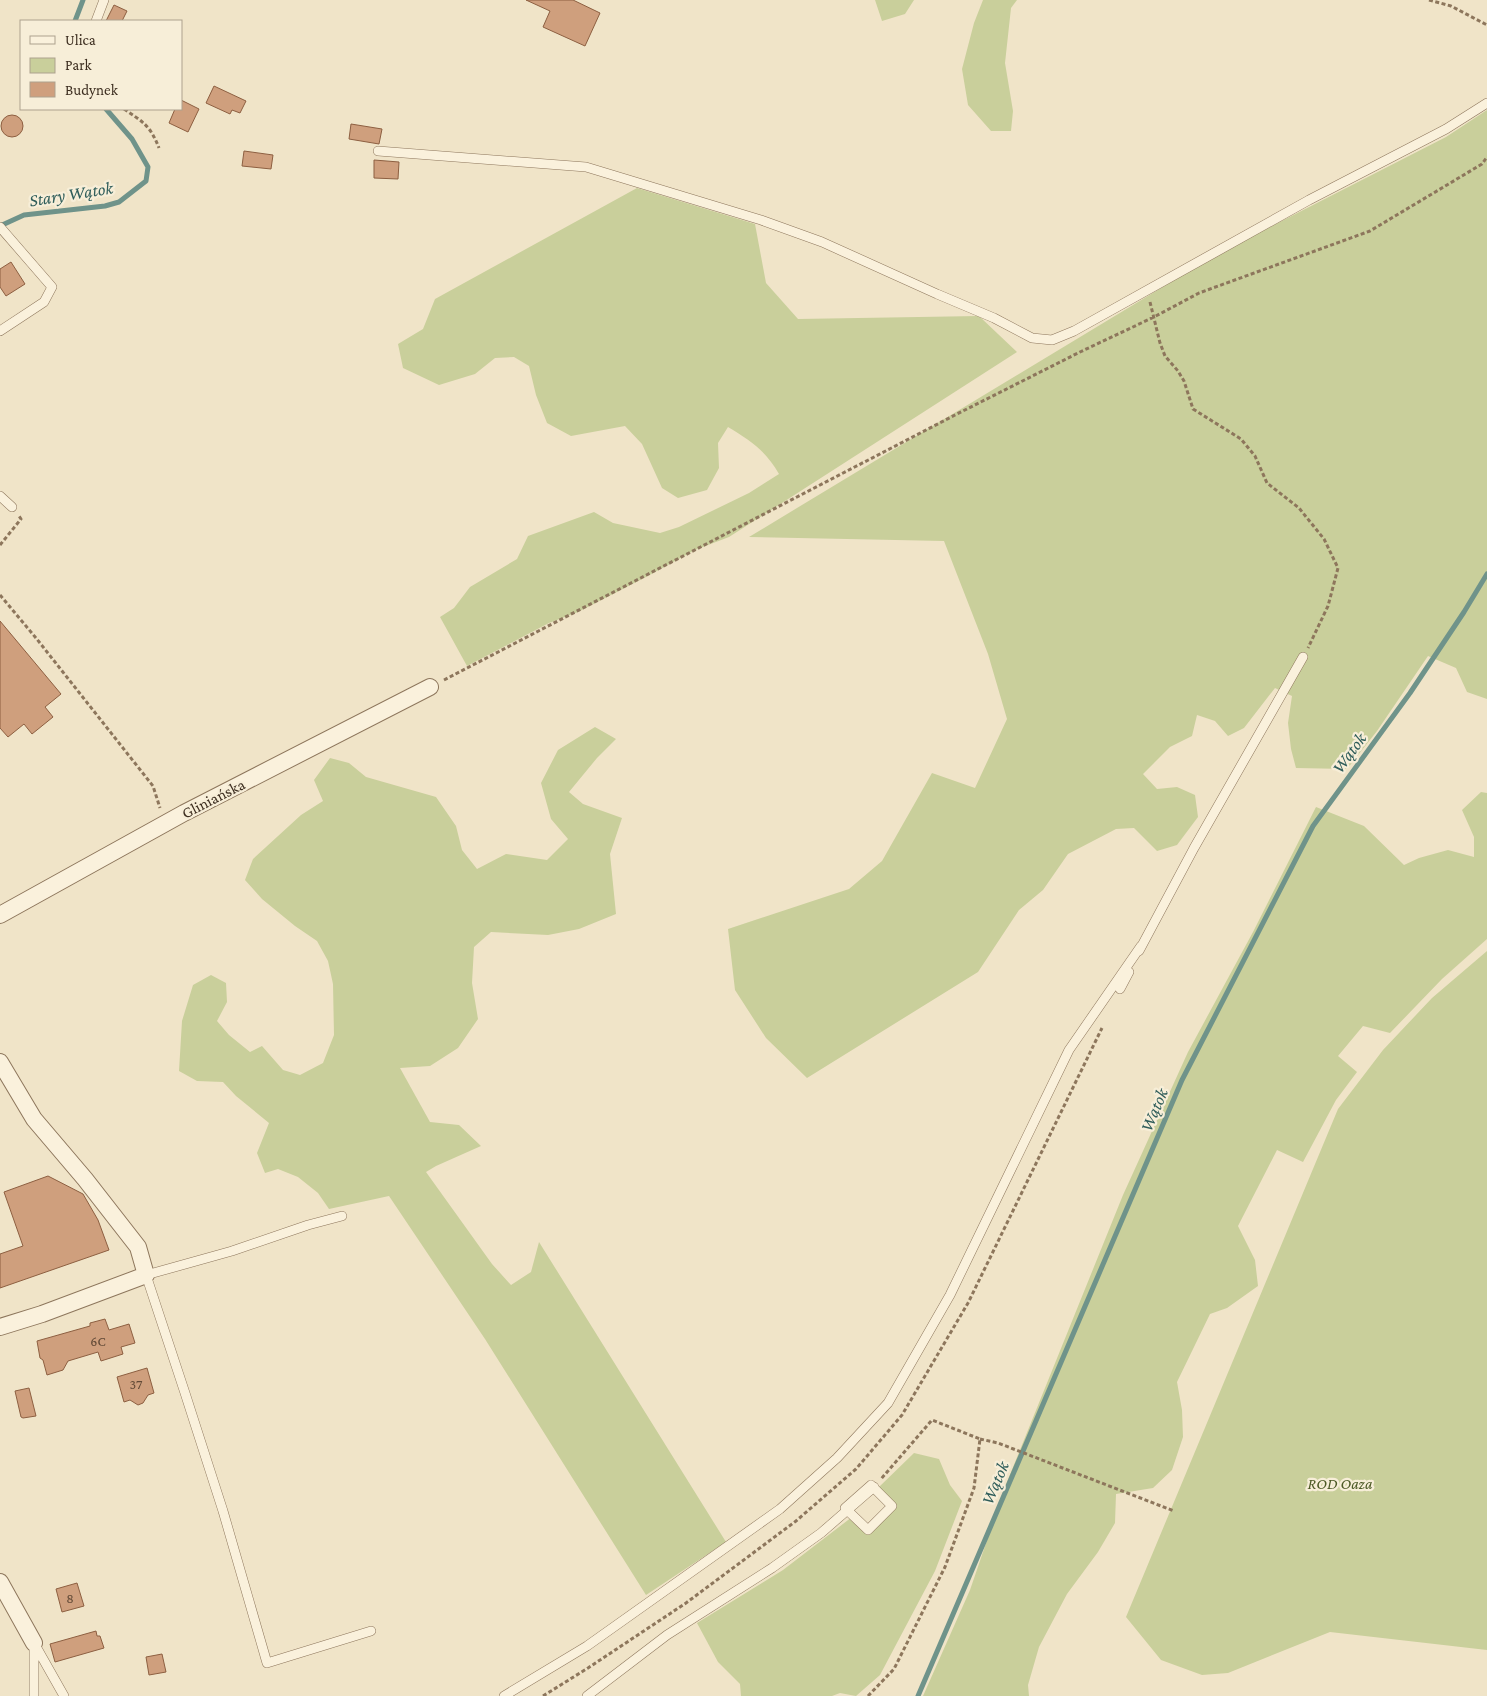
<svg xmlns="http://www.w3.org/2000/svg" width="1487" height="1696" font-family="'Crimson Pro',serif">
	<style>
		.green { fill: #c9cf9b }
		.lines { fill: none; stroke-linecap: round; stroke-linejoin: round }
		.stream { stroke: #6f938a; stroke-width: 5 }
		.building { fill: #cf9f7d; stroke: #8d5f41 }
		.service-casing { stroke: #8d765c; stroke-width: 10 }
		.minor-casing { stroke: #8d765c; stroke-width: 18 }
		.path { stroke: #8d765c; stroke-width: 3; stroke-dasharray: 4 2.5; stroke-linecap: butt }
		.service { stroke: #faf1dc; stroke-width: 9 }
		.minor { stroke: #faf1dc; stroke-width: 16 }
		.labels { text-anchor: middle; stroke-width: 4.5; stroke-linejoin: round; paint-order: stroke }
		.number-label { font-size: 14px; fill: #624a37 }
		.street-label { font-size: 16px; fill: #3d2e20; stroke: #f7eed8 }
		.park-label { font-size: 16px; font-style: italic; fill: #4d5a26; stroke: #f7eed8 }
		.water-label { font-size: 18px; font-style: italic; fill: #2f5d5a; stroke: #f7eed8 }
	</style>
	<rect width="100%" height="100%" fill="#f0e4c8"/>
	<path class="green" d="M 875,0 L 914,0 L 905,14 L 882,21 Z
		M 983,0 L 1017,0 L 1011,8 L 1005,63 L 1013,111 L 1011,131 L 991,131 L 968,105 L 962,69 L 974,23 Z
		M 1487,110 L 1487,699 L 1467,692 L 1456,668 L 1428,656 L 1377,731 L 1347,769 L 1296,768 L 1291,749 L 1288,723 L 1292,696 L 1275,688 L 1244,728 L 1228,736 L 1215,721 L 1197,715 L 1192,736 L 1170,747 L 1143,774 L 1157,789 L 1177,787 L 1195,795 L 1198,817 L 1177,845 L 1157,851 L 1134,828 L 1116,829 L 1068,854 L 1043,890 L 1019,910 L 978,972 L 807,1078 L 766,1038 L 735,990 L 728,929 L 849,889 L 882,861 L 932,773 L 975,788 L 1007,719 L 988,654 L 944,541 L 749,537 L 1219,253 L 1446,137 Z
		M 637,188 L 755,224 L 766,283 L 798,319 L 979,316 L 1017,352 L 729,537 L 695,550 L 646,577 L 578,612 L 549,623 L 467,666 L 440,617 L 454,608 L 470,587 L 517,559 L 528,536 L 594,512 L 613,523 L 660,533 L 679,527 L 749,493 L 779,474 C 765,450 751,441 728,427 L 718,443 L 719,468 L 707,490 L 678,498 L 662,488 L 642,444 L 625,426 L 571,436 L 547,423 L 536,395 L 529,366 L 514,357 L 495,358 L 475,374 L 439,385 L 403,368 L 398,344 L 423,329 L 435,299 Z
		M 595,727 L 616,739 L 597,758 L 569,792 L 583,804 L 622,818 L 610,854 L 616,914 L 579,929 L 548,935 L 491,932 L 474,947 L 472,983 L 478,1019 L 458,1048 L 430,1066 L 400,1068 L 430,1122 L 459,1125 L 481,1146 L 436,1166 L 426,1172 L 492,1264 L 511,1285 L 531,1272 L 539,1242 L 726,1542 L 646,1595 L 485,1339 L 389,1196 L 329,1209 L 318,1193 L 298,1177 L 278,1169 L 265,1173 L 257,1153 L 269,1123 L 236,1096 L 223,1082 L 197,1081 L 179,1071 L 182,1021 L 193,985 L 211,975 L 226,983 L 227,1002 L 217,1021 L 229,1035 L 250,1052 L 262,1046 L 283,1070 L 300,1075 L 323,1063 L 334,1035 L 333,984 L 328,961 L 317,941 L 295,926 L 262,899 L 245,880 L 253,859 L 301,815 L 323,801 L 314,780 L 330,758 L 349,763 L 366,777 L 436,797 L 456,826 L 462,850 L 477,869 L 506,854 L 547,860 L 568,839 L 551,819 L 541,783 L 558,750 Z
		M 1481,792 L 1487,793 L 1487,939 L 1442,979 L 1390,1033 L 1363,1026 L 1338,1056 L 1357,1072 L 1336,1100 L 1303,1162 L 1277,1150 L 1238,1226 L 1255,1260 L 1258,1286 L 1227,1308 L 1210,1314 L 1177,1382 L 1182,1410 L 1183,1437 L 1172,1470 L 1153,1488 L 1116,1494 L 1115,1523 L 1098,1552 L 1067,1594 L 1039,1647 L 1028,1685 L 1029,1696 L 923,1696 L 970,1590 L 1007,1482 L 1123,1195 L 1188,1052 L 1253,932 L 1316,807 L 1364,826 L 1404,865 L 1419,858 L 1448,850 L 1474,857 L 1474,837 L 1462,810 Z
		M 1487,951 L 1487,1650 L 1330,1632 L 1228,1673 L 1202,1675 L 1161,1660 L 1126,1617 L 1338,1109 L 1383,1050 L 1432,998 Z
		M 914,1453 L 939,1459 L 950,1485 L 962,1501 L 935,1571 L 880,1675 L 856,1696 L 840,1693 L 832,1696 L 741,1696 L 740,1684 L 718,1662 L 697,1623 L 783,1570 L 852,1517 L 868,1533 L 895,1505 L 879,1487 Z"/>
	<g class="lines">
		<path class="stream" d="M 75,21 L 83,0
			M 0,226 L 24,215 L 105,206 L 119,202 L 146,181 L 148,167 L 132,139 L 106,109
			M 918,1696 L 1182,1080 L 1313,826 L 1410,693 L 1464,612 L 1487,574"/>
	</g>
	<path class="building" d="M 526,0 L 573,0 L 600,13 L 585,46 L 543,27 L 550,11 Z
		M 114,5 L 127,11 L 122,21 L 106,21 Z
		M 214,86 L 246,101 L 240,113 L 232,110 L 230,114 L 206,103 Z
		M 181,100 L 199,109 L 188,132 L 169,123 L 175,109 L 181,109 Z
		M1 126a11 11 0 1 1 22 0a11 11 0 1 1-22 0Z
		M 351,124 L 382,129 L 379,144 L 349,139 Z
		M 244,151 L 273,155 L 271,169 L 242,166 Z
		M 374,160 L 399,162 L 398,179 L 374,178 Z
		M 11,262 L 25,284 L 6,296 L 0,287 L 0,269 Z
		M 0,621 L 61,694 L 45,707 L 53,717 L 32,734 L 24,724 L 8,737 L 0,728 Z
		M 48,1176 L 83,1194 L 98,1220 L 109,1250 L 0,1288 L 0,1254 L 23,1246 L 4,1192 Z
		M 105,1319 L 109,1330 L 129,1324 L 135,1343 L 121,1347 L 123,1354 L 101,1361 L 98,1352 L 68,1361 L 63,1370 L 47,1375 L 43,1360 L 40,1358 L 37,1341 L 90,1326 L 90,1323 Z
		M 147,1368 L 154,1393 L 148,1395 L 143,1403 L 138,1405 L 130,1400 L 124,1402 L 117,1377 Z
		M 29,1388 L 36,1416 L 23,1418 L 21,1417 L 15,1391 Z
		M 77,1583 L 84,1606 L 62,1612 L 56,1589 Z
		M 96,1631 L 97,1636 L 100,1636 L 104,1648 L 55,1662 L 50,1644 Z
		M 162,1654 L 166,1672 L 149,1675 L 146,1657 Z"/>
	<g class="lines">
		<defs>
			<path id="service" d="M 96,21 L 104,0
				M 378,151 L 586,167 L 761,220 L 822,242 L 937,294 L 994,318 L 1032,338 L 1052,340 L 1074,331 L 1309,200 L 1446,129 L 1487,103
				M 0,227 L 52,287 L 44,302 L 0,331
				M 0,496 L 12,507
				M 1139,951 L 1194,848 L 1303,657
				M 1120,989 L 1129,972
				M 342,1216 L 308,1225 L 232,1251 L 146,1275 L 185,1393 L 223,1511 L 267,1663 L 371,1631
				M 871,1485 L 892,1506 L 868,1530 L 845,1508 Z
				M 34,1643 L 64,1696
				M 34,1696 L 34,1643
				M 504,1696 L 587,1646 L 780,1509 L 837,1458 L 888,1403 L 950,1295 L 1069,1050 L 1141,946
				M 587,1696 L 667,1635 L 772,1568 L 821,1533 L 874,1487"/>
			<path id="minor" d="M 0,915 L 184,813 L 430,687
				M 0,1062 L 34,1119 L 85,1179 L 138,1247 L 146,1275 L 42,1314 L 0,1327
				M 0,1582 L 34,1643"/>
		</defs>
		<use href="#service" class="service-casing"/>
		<use href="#minor" class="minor-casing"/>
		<path class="path" d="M 1429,0 L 1451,6 L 1487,25
			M 124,109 C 143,122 150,125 159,148
			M 1150,302 L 1160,343 L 1165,356 L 1178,371 L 1184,381 L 1193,409 L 1241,439 L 1255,456 L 1267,483 L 1299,508 L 1324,539 L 1338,568 L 1328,606 L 1308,648
			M 0,545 L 21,519 L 19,516
			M 0,595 L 36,638 L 153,786 L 160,808
			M 444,680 L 955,415 L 1080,352 L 1154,317 L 1199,293 L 1370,231 L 1482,164 L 1487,157
			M 980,1439 L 998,1443 L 1174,1511
			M 543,1696 L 588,1668 L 686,1603 L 796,1521 L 856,1469 L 902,1415 L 968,1303 L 1102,1028
			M 868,1696 L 894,1669 L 945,1567 L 974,1488 L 980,1439 L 932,1420 L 881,1479"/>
		<use href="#service" class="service"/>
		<use href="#minor" class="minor"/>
	</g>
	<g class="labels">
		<g class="number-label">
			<text x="98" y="1346">6C</text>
			<text x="136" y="1389">37</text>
			<text x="70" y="1603">8</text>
		</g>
		<g class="street-label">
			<text transform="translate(213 798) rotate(-27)" y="6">Gliniańska</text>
		</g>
		<g class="park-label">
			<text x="1340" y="1489">ROD Oaza</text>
		</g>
		<g class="water-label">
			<text transform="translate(71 194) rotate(-9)" y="6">Stary Wątok</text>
			<text transform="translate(1349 753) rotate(-54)" y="6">Wątok</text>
			<text transform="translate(1154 1110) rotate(-67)" y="6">Wątok</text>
			<text transform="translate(995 1483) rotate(-67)" y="6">Wątok</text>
		</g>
	</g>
	<rect x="20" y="20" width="162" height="90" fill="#f7eed8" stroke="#ada18e"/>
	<rect x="30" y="36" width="25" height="8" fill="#faf1dc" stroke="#ada18e"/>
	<text x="65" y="45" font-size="15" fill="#3d2e20">Ulica</text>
	<rect x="30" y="58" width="25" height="15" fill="#c9cf9b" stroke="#ada18e"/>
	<text x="65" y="70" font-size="15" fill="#3d2e20">Park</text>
	<rect x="30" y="82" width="25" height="15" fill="#cf9f7d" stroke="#ada18e"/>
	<text x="65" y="95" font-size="15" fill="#3d2e20">Budynek</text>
</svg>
